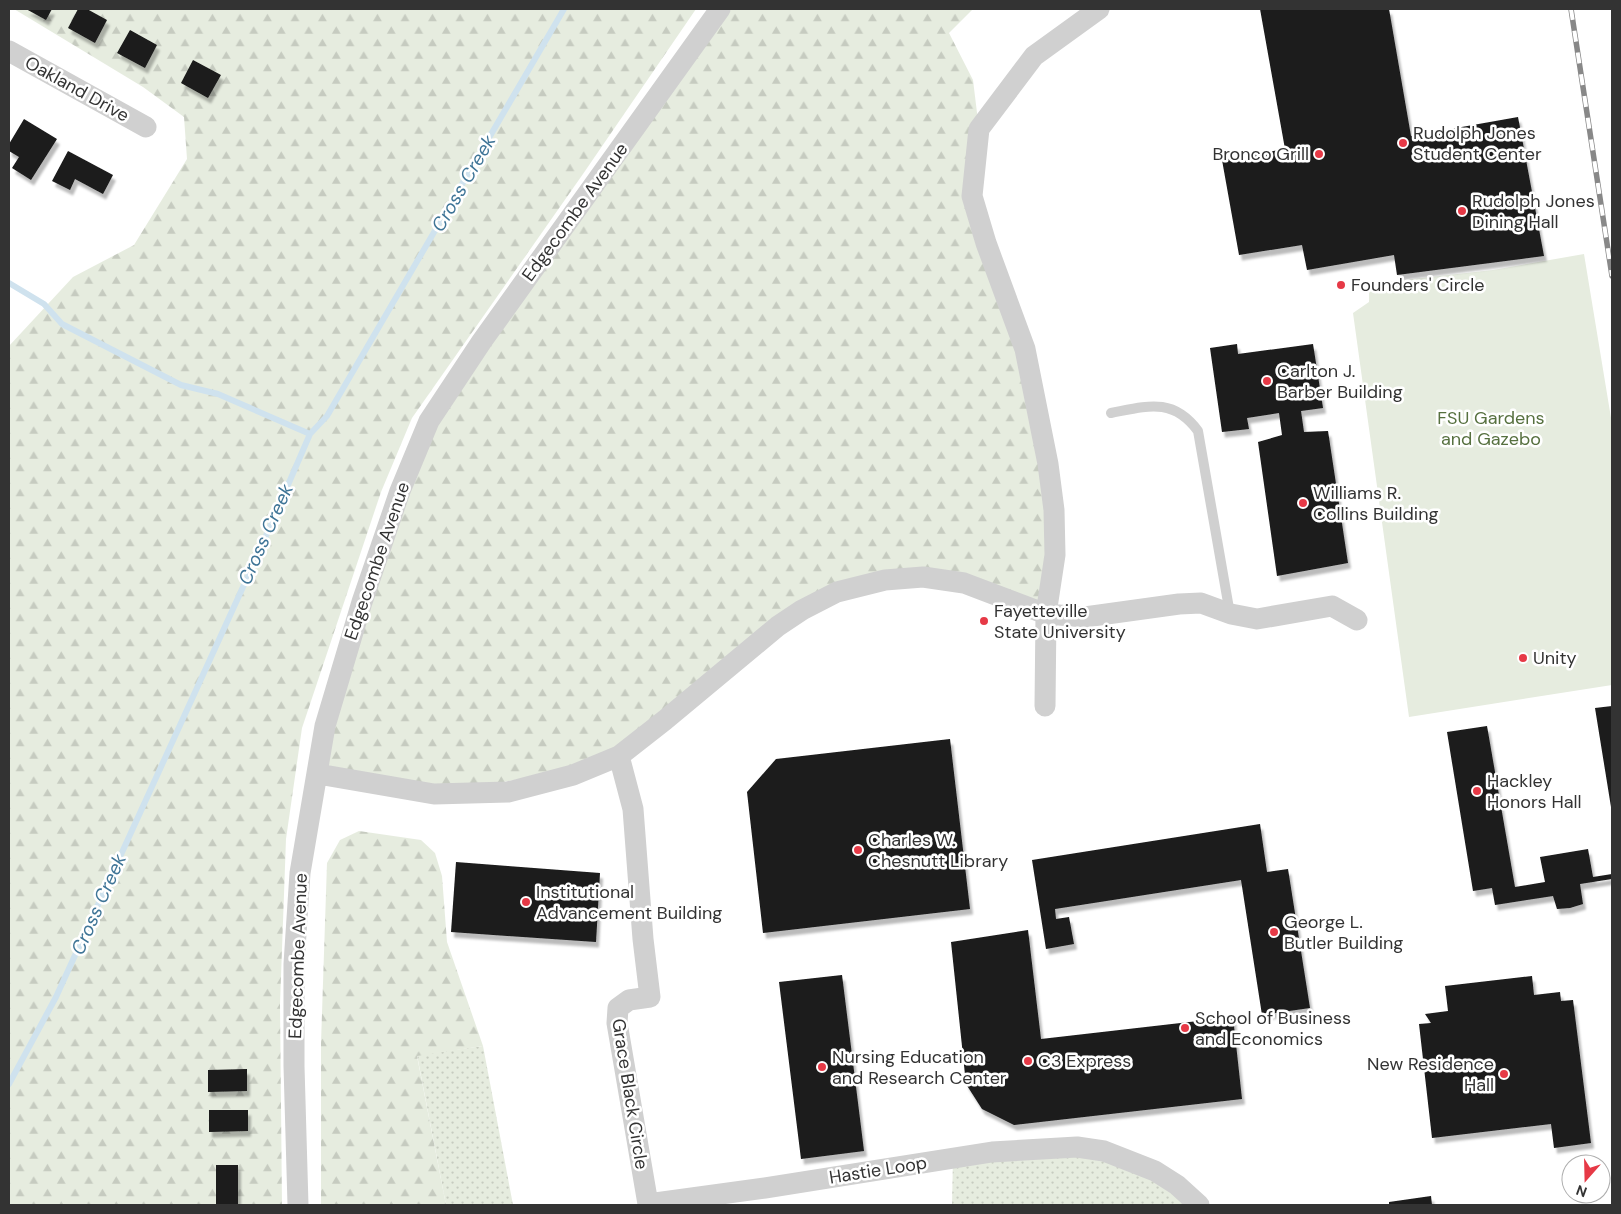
<svg xmlns="http://www.w3.org/2000/svg" width="1621" height="1214" font-family="'DM Sans',sans-serif">
	<style>
		.grass { fill: url(#grass-dots) }
		.forest { fill: url(#forest-firs) }
		.park { fill: #e6ecdf }
		.lines { fill: none; stroke-linecap: round; stroke-linejoin: round }
		.stream { stroke: #cfe2ee; stroke-width: 6 }
		.building { fill: #1a1a1a; filter: url(#shadow) }
		.lane { stroke: #d0d0d0; stroke-width: 10 }
		.street { stroke: #d0d0d0; stroke-width: 21 }
		.rail-casing { stroke: #888; stroke-width: 5.5 }
		.rail { stroke: #fff; stroke-width: 4; stroke-dasharray: 11; stroke-linecap: butt }
		.poi-dot { fill: #e63946; stroke: #fff; stroke-width: 2 }
		.labels { text-anchor: middle; stroke-width: 5; stroke-linejoin: round; paint-order: stroke }
		.street-label { font-size: 18px; fill: #333; stroke: #fff }
		.poi-label { font-size: 18px; fill: #333; stroke: #fff; text-anchor: start }
		.park-label { font-size: 18px; fill: #56703f; stroke: #fff }
		.water-label { font-size: 19px; font-style: italic; fill: #3f7597; stroke: #fff }
	</style>
	<defs>
		<pattern id="grass-dots" width="8" height="8" patternUnits="userSpaceOnUse" patternTransform="scale(1.25)"><rect width="8" height="8" fill="#e6ecdf"/><path d="M2 2h.1M6 6h.1" fill="none" stroke="#c6cbc0" stroke-width="1.8" stroke-linecap="round"/></pattern>
		<pattern id="forest-firs" width="22" height="20" patternUnits="userSpaceOnUse" patternTransform="scale(1.25)"><rect width="22" height="20" fill="#e6ecdf"/><path d="M5 1l3.5 6h-7zM16 11l3.5 6h-7z" fill="#c6cbc0"/></pattern>
		<filter id="shadow"><feDropShadow dx="3" dy="5.5" stdDeviation="1" flood-color="#0004"/></filter>
	</defs>
	<rect width="100%" height="100%" fill="#fff"/>
	<path class="grass" d="M 483,1046 L 513,1205 L 446,1205 L 417,1055 Z
		M 1104,1151 L 1199,1205 L 952,1205 L 953,1157 Z"/>
	<path class="forest" d="M 14,9 L 696,9 L 583,174 L 412,418 L 381,492 L 302,728 L 286,839 L 280,1004 L 282,1205 L 9,1205 L 9,346 L 73,277 L 134,245 L 187,159 L 184,117 L 143,87 Z
		M 719,9 L 973,9 L 949,33 L 973,80 L 979,129 L 972,196 L 1048,464 L 1046,614 L 965,583 L 837,592 L 609,761 L 444,794 L 318,774 L 429,421 Z
		M 359,831 L 421,840 L 435,853 L 442,876 L 447,942 L 483,1046 L 417,1056 L 446,1205 L 321,1205 L 321,1043 L 327,863 L 340,840 Z"/>
	<path class="park" d="M 1584,254 L 1612,424 L 1612,685 L 1409,717 L 1353,313 L 1369,302 L 1369,284 L 1493,270 Z"/>
	<g class="lines">
		<path class="stream" d="M 9,283 L 44,304 L 62,324 L 181,385 L 218,394 L 310,434
			M 9,1084 L 56,997 L 259,552 L 310,434 L 327,416 L 564,9"/>
	</g>
	<path class="building" d="M 26,9 L 52,9 L 46,20 Z
		M 78,9 L 87,9 L 107,20 L 95,43 L 68,28 Z
		M 1260,9 L 1389,9 L 1411,136 L 1518,117 L 1544,256 L 1397,275 L 1394,255 L 1307,270 L 1302,245 L 1239,255 L 1222,160 L 1285,149 Z
		M 130,30 L 157,45 L 145,68 L 117,53 Z
		M 193,60 L 221,75 L 208,98 L 181,83 Z
		M 24,119 L 57,139 L 31,180 L 12,168 L 19,157 L 9,151 L 9,144 Z
		M 68,151 L 113,175 L 103,194 L 75,179 L 70,190 L 52,181 Z
		M 1237,344 L 1238,354 L 1313,344 L 1323,408 L 1301,411 L 1304,432 L 1328,431 L 1348,563 L 1277,576 L 1258,442 L 1282,435 L 1279,413 L 1247,418 L 1249,429 L 1222,432 L 1210,348 Z
		M 1612,706 L 1612,807 L 1611,807 L 1595,708 Z
		M 1487,726 L 1515,887 L 1545,882 L 1540,857 L 1588,849 L 1593,877 L 1612,874 L 1612,879 L 1580,884 L 1583,904 L 1570,908 L 1557,909 L 1553,896 L 1495,905 L 1492,888 L 1473,891 L 1447,732 Z
		M 950,739 L 970,909 L 763,933 L 747,792 L 776,759 Z
		M 1260,824 L 1267,872 L 1288,869 L 1310,1008 L 1262,1015 L 1241,880 L 1055,909 L 1056,919 L 1069,917 L 1074,944 L 1046,949 L 1032,860 Z
		M 456,862 L 600,873 L 596,942 L 451,932 Z
		M 1028,930 L 1041,1039 L 1233,1017 L 1242,1099 L 1014,1125 L 982,1109 L 966,1084 L 951,942 Z
		M 842,975 L 864,1151 L 801,1159 L 779,982 Z
		M 1532,976 L 1534,995 L 1560,992 L 1561,1001 L 1573,1000 L 1591,1143 L 1554,1148 L 1551,1124 L 1432,1138 L 1419,1024 L 1431,1023 L 1425,1014 L 1448,1011 L 1445,986 Z
		M 247,1069 L 247,1091 L 208,1092 L 208,1070 Z
		M 209,1110 L 248,1110 L 248,1131 L 209,1132 Z
		M 216,1165 L 238,1165 L 238,1204 L 216,1204 Z
		M 1431,1196 L 1432,1205 L 1389,1205 L 1389,1202 Z"/>
	<g class="lines">
		<path class="lane" d="M 1111,413 C 1147,406 1173,397 1198,431 L 1230,614"/>
		<path class="street" d="M 9,51 L 146,127
			M 1045,706 L 1046,614 L 1055,555 L 1054,510 L 1048,464 L 1025,349 L 986,243 L 972,196 L 979,129 L 1034,56 L 1099,9
			M 619,756 L 633,809 L 643,939 L 650,997 L 629,1000 L 618,1008 L 617,1023 L 648,1204 L 765,1188 L 992,1152 L 1077,1147 L 1104,1151 L 1155,1171 L 1177,1185 L 1199,1205
			M 318,774 L 434,794 L 508,792 L 573,775 L 619,756 L 665,720 L 778,626 L 802,610 L 837,592 L 885,580 L 923,577 L 964,583 L 1046,614 L 1085,617 L 1179,604 L 1201,603 L 1231,614 L 1257,619 L 1332,606 L 1357,620
			M 298,1205 L 294,1066 L 294,964 L 300,873 L 325,726 L 362,602 L 400,491 L 429,421 L 482,341 L 720,9"/>
		<defs>
			<path id="rail" d="M 1571,9 L 1612,276"/>
		</defs>
		<use href="#rail" class="rail-casing"/>
		<use href="#rail" class="rail"/>
	</g>
	<g class="poi-dot">
		<circle cx="1403" cy="143" r="5"/>
		<circle cx="1319" cy="154" r="5"/>
		<circle cx="1462" cy="211" r="5"/>
		<circle cx="1341" cy="285" r="5"/>
		<circle cx="1267" cy="381" r="5"/>
		<circle cx="1303" cy="503" r="5"/>
		<circle cx="984" cy="621" r="5"/>
		<circle cx="1523" cy="658" r="5"/>
		<circle cx="1477" cy="791" r="5"/>
		<circle cx="858" cy="850" r="5"/>
		<circle cx="526" cy="902" r="5"/>
		<circle cx="1274" cy="932" r="5"/>
		<circle cx="1185" cy="1028" r="5"/>
		<circle cx="1028" cy="1061" r="5"/>
		<circle cx="822" cy="1067" r="5"/>
		<circle cx="1504" cy="1074" r="5"/>
	</g>
	<g class="labels">
		<g class="street-label">
			<text transform="translate(77 89) rotate(29)" y="6">Oakland Drive</text>
			<text transform="translate(575 212) rotate(-54)" y="6">Edgecombe Avenue</text>
			<text transform="translate(377 561) rotate(-71)" y="6">Edgecombe Avenue</text>
			<text transform="translate(298 956) rotate(-88)" y="6">Edgecombe Avenue</text>
			<text transform="translate(630 1094) rotate(81)" y="6">Grace Black Circle</text>
			<text transform="translate(878 1170) rotate(-9)" y="6">Hastie Loop</text>
		</g>
		<g class="poi-label">
			<text x="1413" y="139">Rudolph Jones<tspan x="1413" dy="21">Student Center</tspan></text>
			<text x="1309" y="160" text-anchor="end">Bronco Grill</text>
			<text x="1472" y="207">Rudolph Jones<tspan x="1472" dy="21">Dining Hall</tspan></text>
			<text x="1351" y="291">Founders' Circle</text>
			<text x="1277" y="377">Carlton J.<tspan x="1277" dy="21">Barber Building</tspan></text>
			<text x="1313" y="499">Williams R.<tspan x="1313" dy="21">Collins Building</tspan></text>
			<text x="994" y="617">Fayetteville<tspan x="994" dy="21">State University</tspan></text>
			<text x="1533" y="664">Unity</text>
			<text x="1487" y="787">Hackley<tspan x="1487" dy="21">Honors Hall</tspan></text>
			<text x="868" y="846">Charles W.<tspan x="868" dy="21">Chesnutt Library</tspan></text>
			<text x="536" y="898">Institutional<tspan x="536" dy="21">Advancement Building</tspan></text>
			<text x="1284" y="928">George L.<tspan x="1284" dy="21">Butler Building</tspan></text>
			<text x="1195" y="1024">School of Business<tspan x="1195" dy="21">and Economics</tspan></text>
			<text x="832" y="1063">Nursing Education<tspan x="832" dy="21">and Research Center</tspan></text>
			<text x="1038" y="1067">C3 Express</text>
			<text x="1494" y="1070" text-anchor="end">New Residence<tspan x="1494" dy="21">Hall</tspan></text>
		</g>
		<g class="park-label">
			<text x="1491" y="424">FSU Gardens<tspan x="1491" dy="21">and Gazebo</tspan></text>
		</g>
		<g class="water-label">
			<text transform="translate(463 183) rotate(-60)" y="7">Cross Creek</text>
			<text transform="translate(265 534) rotate(-66)" y="7">Cross Creek</text>
			<text transform="translate(98 904) rotate(-66)" y="7">Cross Creek</text>
		</g>
	</g>
	<rect width="1621" height="1214" fill="none" stroke="#333333" stroke-width="20"/>
	<g transform="translate(1586 1179) rotate(200)"><circle r="24" fill="#ffffff" stroke="#adadad"/>
	<path d="M0-4L9 19L0 12L-9 19Z" fill="#e63946"/>
	<text y="-8" font-size="14" font-weight="bold" text-anchor="middle" fill="#333333">N</text>
	</g>
</svg>
